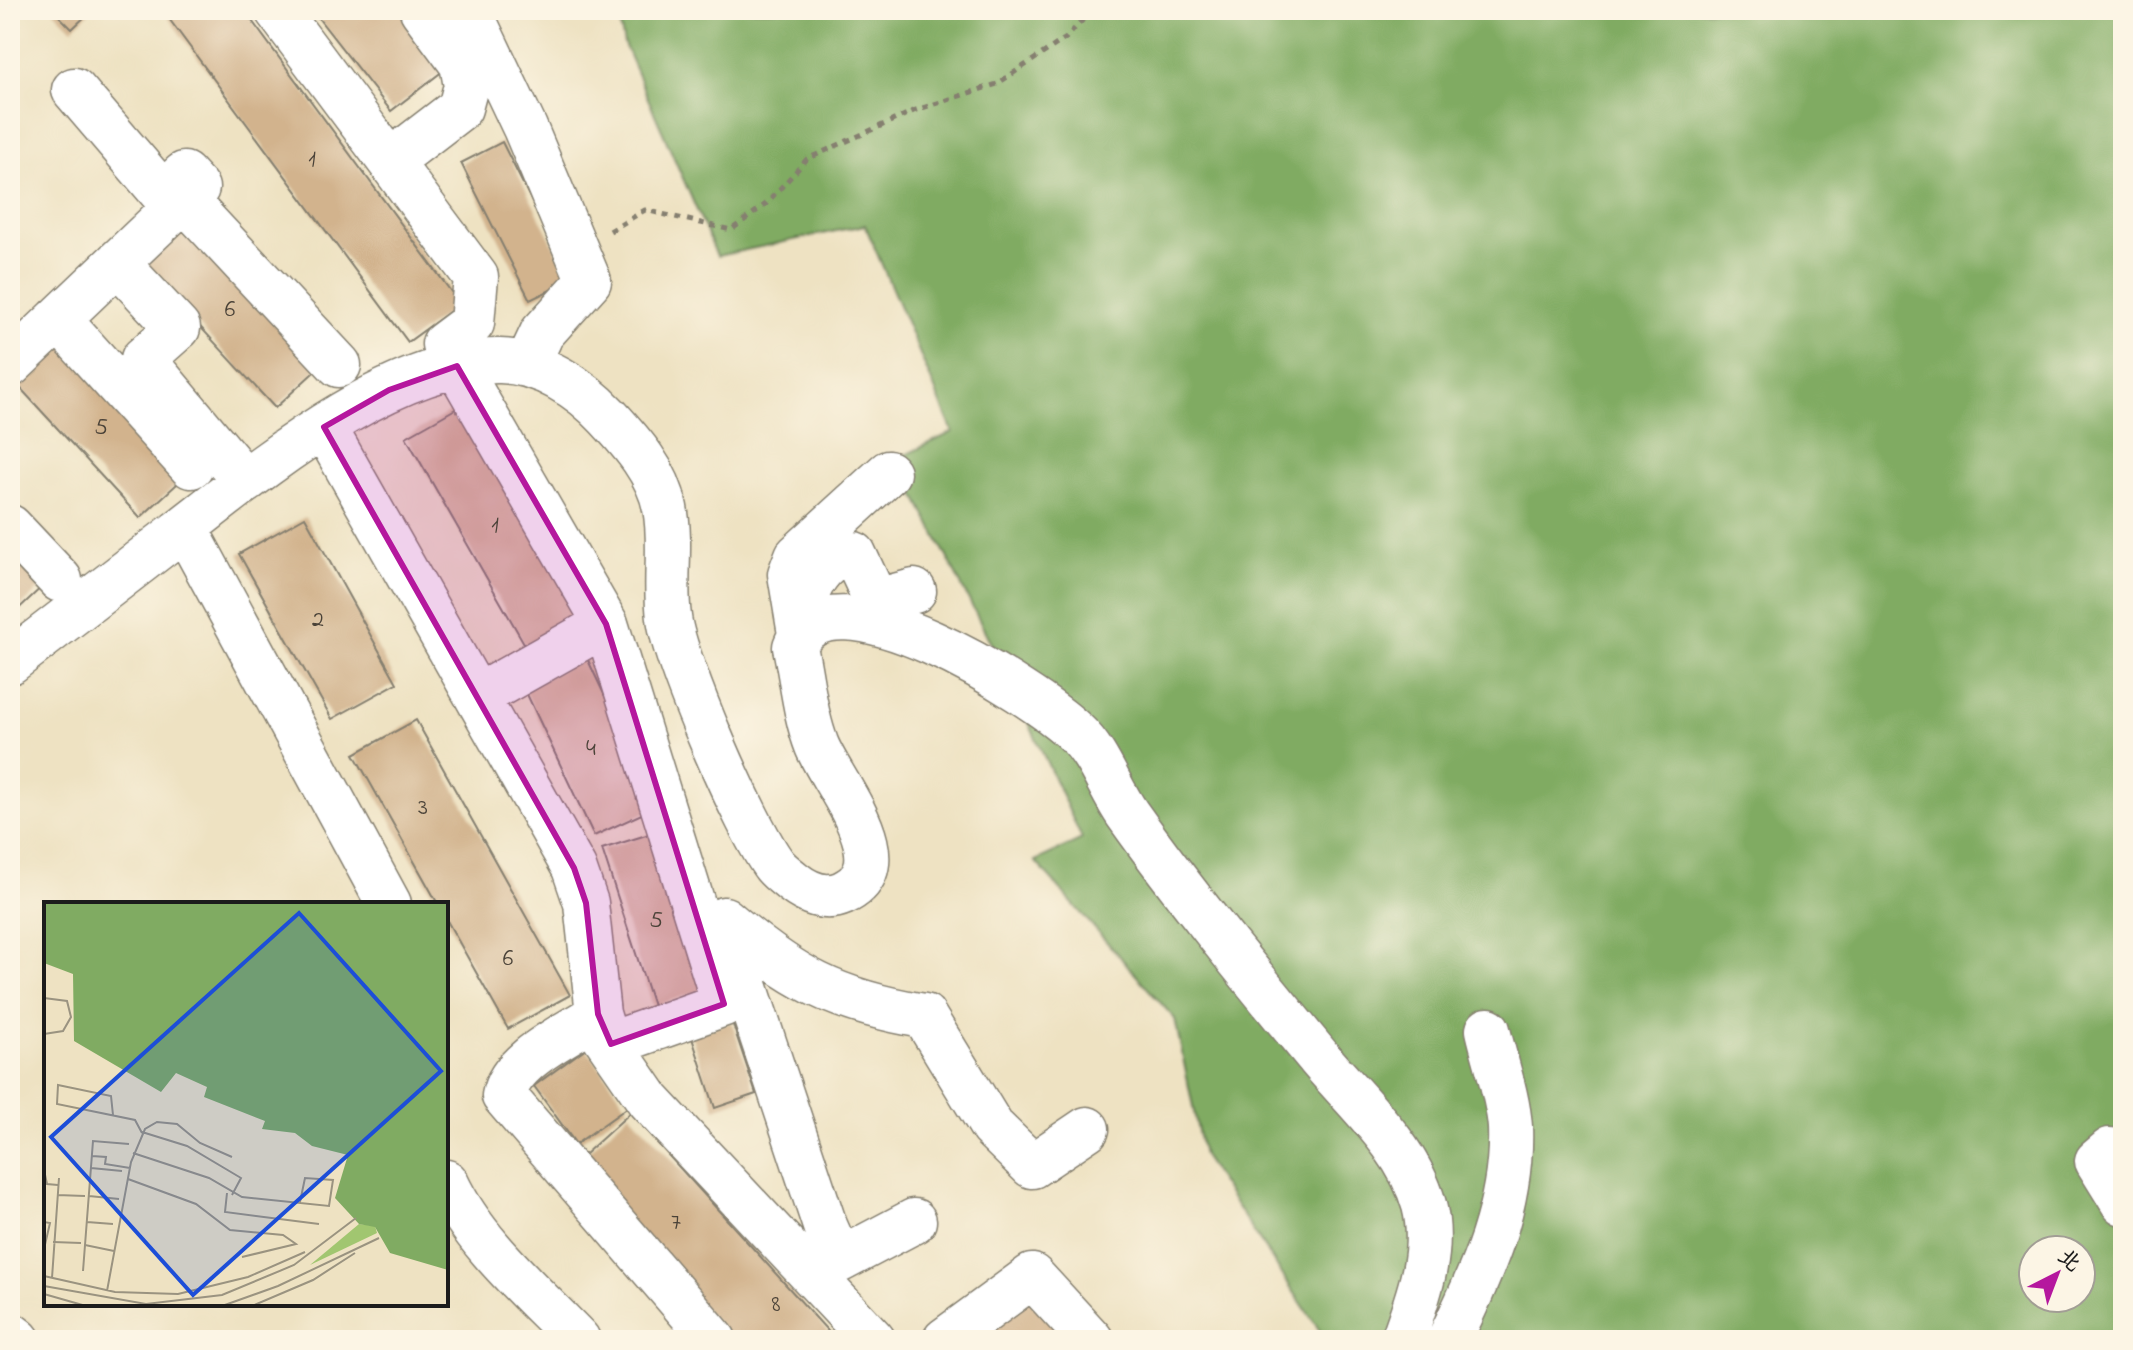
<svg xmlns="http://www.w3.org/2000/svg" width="2133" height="1350" font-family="'Indie Flower','LXGW WenKai TC',sans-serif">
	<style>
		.forest { fill: #80ab62; stroke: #4e643f; stroke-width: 2; fill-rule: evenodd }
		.building { fill: #d2b38d }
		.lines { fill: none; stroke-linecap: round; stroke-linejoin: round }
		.minor-casing { stroke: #857f6f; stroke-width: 47 }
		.major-casing { stroke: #857f6f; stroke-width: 47 }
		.path { stroke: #857f6f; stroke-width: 5; stroke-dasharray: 6 6; stroke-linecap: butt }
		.minor { stroke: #fff; stroke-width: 44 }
		.major { stroke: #fff; stroke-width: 44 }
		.marked { fill: #b5179e; fill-opacity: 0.2; stroke: #b5179e; stroke-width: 6; stroke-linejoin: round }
		.labels { text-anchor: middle; stroke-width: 7; stroke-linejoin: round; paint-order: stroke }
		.number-label { font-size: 24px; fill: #4a4238 }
		.inset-road { fill: none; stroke: #9a9380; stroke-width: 2 }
		.view { fill: #1d4ed8; fill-opacity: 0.15; stroke: #1d4ed8; stroke-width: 4 }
		.inset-edge { fill: none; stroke: #1c1c1c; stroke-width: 4 }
	</style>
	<rect width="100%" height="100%" fill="#fcf5e5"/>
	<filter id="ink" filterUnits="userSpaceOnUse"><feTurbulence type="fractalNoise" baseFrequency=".0125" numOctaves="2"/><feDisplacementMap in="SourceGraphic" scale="16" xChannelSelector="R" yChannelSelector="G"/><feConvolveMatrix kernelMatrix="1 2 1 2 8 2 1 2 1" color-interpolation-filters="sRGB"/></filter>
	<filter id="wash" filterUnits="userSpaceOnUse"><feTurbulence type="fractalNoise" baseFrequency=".006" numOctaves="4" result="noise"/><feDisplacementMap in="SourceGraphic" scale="32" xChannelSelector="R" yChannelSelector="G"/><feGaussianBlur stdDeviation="1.8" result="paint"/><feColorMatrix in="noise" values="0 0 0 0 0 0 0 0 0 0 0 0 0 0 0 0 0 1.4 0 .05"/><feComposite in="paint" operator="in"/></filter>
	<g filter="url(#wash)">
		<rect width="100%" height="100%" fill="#eee2c2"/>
		<path class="forest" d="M 617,10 L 2123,10 L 2123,1340 L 1326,1340 L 1203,1156 L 1175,1019 L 1035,861 L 1082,839 L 1004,669 L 897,459 L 953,432 L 865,225 L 717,256 L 624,44 ZM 2033,1250 L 2081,1250 L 2081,1298 L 2033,1298 Z"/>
		<g id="blocks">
			<path class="building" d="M 53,10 L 92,10 L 72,29 Z
				M 167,10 L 244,10 L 460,304 L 408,342 L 164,12 Z
				M 312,10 L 404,10 L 448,67 L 391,111 Z
				M 502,142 L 571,280 L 530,300 L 461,163 Z
				M 186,209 L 326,361 L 275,408 L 135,256 Z
				M 62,334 L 189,473 L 140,518 L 12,379 Z
				M 466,403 L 585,611 L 525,645 L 406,437 Z
				M 305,517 L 397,683 L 332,719 L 239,554 Z
				M 10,544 L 46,583 L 10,617 Z
				M 587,658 L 657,807 L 594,836 L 524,688 Z
				M 416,720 L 570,995 L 508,1029 L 446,919 L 446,904 L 438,904 L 354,754 Z
				M 659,831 L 709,988 L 653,1006 L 602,849 Z
				M 732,1022 L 756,1094 L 715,1108 L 691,1035 Z
				M 586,1048 L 628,1107 L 576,1144 L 534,1086 Z
				M 630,1113 L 836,1340 L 733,1340 L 573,1165 Z
				M 1022,1291 L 1067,1340 L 969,1340 Z"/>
		</g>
	</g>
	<g filter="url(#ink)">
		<use href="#blocks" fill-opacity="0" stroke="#857f6f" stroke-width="2"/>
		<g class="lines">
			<defs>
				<path id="minor" d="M 277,10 L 476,277 L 472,323 L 444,344 L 449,368
					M 469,10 L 525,128 L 589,281 L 542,333 L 527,365
					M 74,90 L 163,194 L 184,174 L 197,188
					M 391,161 L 460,108 L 466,86 L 462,64 L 422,10
					M 117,263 L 178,328 L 143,359 L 245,481
					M 58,319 L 191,466
					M 10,365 L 184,199 L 339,365
					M 457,366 L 606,624 L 724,1004 L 611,1044
					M 324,427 L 574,868 L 586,903 L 598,1014 L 605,1037 L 649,1101 L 873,1340
					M 10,527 L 60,580
					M 185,528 L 389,904
					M 804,600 C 814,576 826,556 854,554 L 876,601 L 914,591
					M 800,634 L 790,574 L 797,556 L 888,473
					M 10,662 C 65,619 121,577 176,534 C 259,470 391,359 500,361 C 541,362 581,388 608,417 C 632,443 658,472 665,508 C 672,543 664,581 669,617 C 674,662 747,830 775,866 C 780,872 787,877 793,882 C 807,893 825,901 843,893 C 904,865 833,785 817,746 C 805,716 802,679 795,647 C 825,560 1036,694 1076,733 C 1099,754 1110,790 1128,815 C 1187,898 1254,979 1319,1058 C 1356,1102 1408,1147 1424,1205 C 1436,1251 1418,1297 1403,1340
					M 478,696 L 606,624
					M 724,919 C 793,978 834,1001 924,1016 L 992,1127 L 1032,1166 L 1087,1129
					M 736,958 L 825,1226 L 840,1260 L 914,1221
					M 598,1014 C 569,1034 510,1059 504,1096 L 714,1340
					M 2123,1152 L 2110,1150 L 2097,1161 L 2123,1203
					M 446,1182 C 474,1243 532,1292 578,1340
					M 945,1340 L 1032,1276 L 1091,1340
					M 1449,1340 C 1482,1273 1513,1204 1510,1127 C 1508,1096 1495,1061 1488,1030"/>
				<path id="major" d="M 10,1334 L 18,1340"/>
			</defs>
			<use href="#minor" class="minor-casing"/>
			<use href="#major" class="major-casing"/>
			<path class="path" d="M 610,231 L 645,210 L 731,230 L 766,204 L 807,159 L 916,110 L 997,84 L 1066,38 L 1092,10"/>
			<use href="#minor" class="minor"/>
			<use href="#major" class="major"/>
		</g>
	</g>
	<path class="marked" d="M 457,366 L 606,624 L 724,1004 L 611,1044 L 598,1014 L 586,903 L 574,868 L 324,427 L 389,390 Z"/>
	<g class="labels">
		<g class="number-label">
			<text x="312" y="166">1</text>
			<text x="230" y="316">6</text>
			<text x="101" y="434">5</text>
			<text x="495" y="532">1</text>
			<text x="318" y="626">2</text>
			<text x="591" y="755">4</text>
			<text x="423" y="814">3</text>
			<text x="656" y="927">5</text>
			<text x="508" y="965">6</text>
			<text x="676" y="1229">7</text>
			<text x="776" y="1311">8</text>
		</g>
	</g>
	<g transform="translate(44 902)">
		<rect width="404" height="404" fill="#eee2c2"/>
		<path d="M 315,322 L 331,324 L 333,331 L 266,363 Z" fill="#a1c670"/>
		<path d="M 404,0 L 404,368 L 346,351 L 331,325 L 315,322 L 291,296 L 304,253 L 268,244 L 251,231 L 218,227 L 221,219 L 160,195 L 163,185 L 132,171 L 117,190 L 30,139 L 29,72 L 0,61 L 0,1 Z" fill="#80ab62"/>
		<path class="inset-road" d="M 0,96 L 23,99 L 27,115 L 19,129 L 0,132M 69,213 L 67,194 L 14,183 L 13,202 L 91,218 L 98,231M 98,230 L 143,244 L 197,276 L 188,293M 89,251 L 165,276 L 198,295 L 285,304 L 289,278 L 261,276 L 256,300M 48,254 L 62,255 L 61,262 L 86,266M 47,266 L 78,269M 0,268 L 3,282 L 14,283M 84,277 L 152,302 L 186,328 L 239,333 L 252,342 L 198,355M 183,291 L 181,310 L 275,322M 13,293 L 41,294M 45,294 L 75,297M 0,320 L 6,321 L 0,347M 43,320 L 69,322M 9,340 L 37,341M 41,343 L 70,349M 39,369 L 49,239 L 85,242M 0,374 L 71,390 L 134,392 L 204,375 L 261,350M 8,376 L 15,276M 0,384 L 102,402 L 178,393 L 250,363 L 312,316M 63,389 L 87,260 L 101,227 L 113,220 L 133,222 L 156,241 L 188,255M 0,392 L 42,404M 178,404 L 234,384 L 335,336M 208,404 L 269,378 L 311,351"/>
		<path class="view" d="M 255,11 L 397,169 L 149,393 L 7,235 Z"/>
		<rect width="404" height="404" class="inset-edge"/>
	</g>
	<rect width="2133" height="1350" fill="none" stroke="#fcf5e5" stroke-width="40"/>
	<g transform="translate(2057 1274) rotate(42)"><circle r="38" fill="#fcf5e5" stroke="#a29e95" stroke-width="2"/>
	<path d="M0-6L14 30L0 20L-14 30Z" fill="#b5179e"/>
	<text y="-12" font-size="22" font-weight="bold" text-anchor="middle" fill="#1c1c1c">北</text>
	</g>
</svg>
